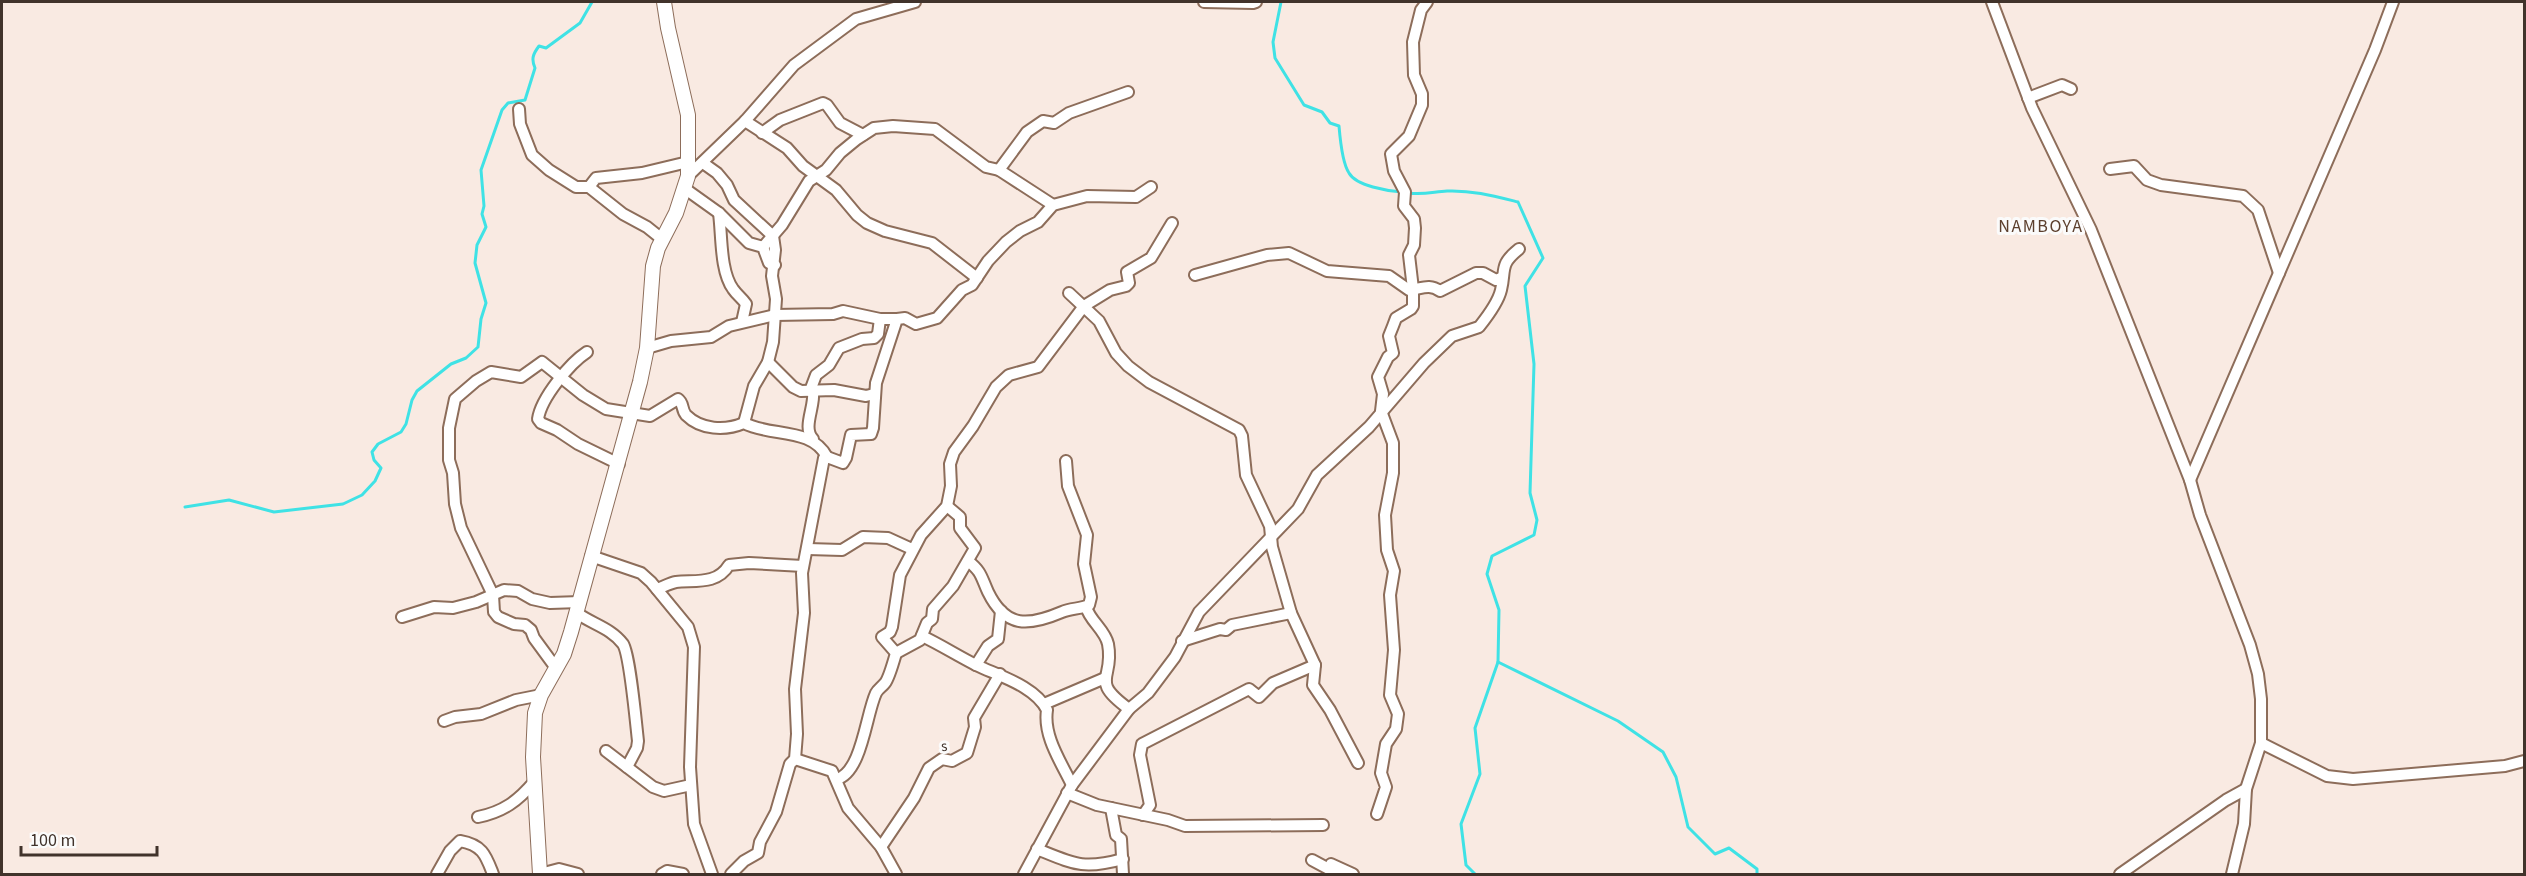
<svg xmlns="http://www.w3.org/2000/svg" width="2526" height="876" font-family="'Source Sans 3',sans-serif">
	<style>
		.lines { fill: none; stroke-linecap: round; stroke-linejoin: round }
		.stream { stroke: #3fe2e5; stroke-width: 3 }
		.street-casing { stroke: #8d6d5a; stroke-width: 14 }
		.secondary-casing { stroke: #8d6d5a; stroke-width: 16 }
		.street { stroke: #fff; stroke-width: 10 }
		.secondary { stroke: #fff; stroke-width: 14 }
		.labels { text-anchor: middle; stroke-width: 6; stroke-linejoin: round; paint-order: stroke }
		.street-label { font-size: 15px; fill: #41332b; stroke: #fbfbfb }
		.quarter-label { font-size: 18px; letter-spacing: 1.5px; fill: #5c3f2d; stroke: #fbfbfb }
	</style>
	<rect width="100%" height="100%" fill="#f9eae2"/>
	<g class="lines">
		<g class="stream">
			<path d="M 1281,2 L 1273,42 L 1275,58 L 1304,105 L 1322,112 L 1330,123 L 1339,126 C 1340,138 1342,163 1349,173 C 1356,186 1388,191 1402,192"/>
			<path d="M 1409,193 C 1422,195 1433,192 1447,191 C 1472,190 1494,196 1518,202 L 1543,258 L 1525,286 L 1534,364 L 1530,493 L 1537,520 L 1534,535 L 1492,556 L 1487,574 L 1499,610 L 1498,662 L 1475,728 L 1480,774 L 1461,824 L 1466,865 L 1475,874"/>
			<path d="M 185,507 L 229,500 L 274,512 L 343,504 L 362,495 L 375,481 L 381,468 L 374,460 L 372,452 L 378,444 L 401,432 L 406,424 L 412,400 L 417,391 L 451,364 L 466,358 L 478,347 L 481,319 L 486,303 L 475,263 L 477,245 L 486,227 L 482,214 L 484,206 L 481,170 L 502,110 L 508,103 L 525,100 L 535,68 C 531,59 533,54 539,46 L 546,48 L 580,23 L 592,2"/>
			<path d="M 1498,662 L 1618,721 L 1663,752 L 1676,777 L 1688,827 L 1715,854 L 1729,848 L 1757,869 L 1757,874"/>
		</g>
		<defs>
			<g id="street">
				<path d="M 1204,2 L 1253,3 L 1256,2"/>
				<path d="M 1992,2 L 2032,108 L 2091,230 L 2190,480 L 2200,515 L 2250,645 L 2258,674 L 2261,699 L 2261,743 L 2246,789 L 2244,824 L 2232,874"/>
				<path d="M 2028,98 L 2062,85 L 2071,89"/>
				<path d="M 519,109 L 520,124 L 532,155 L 549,170 L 576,187 L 589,187 L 623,214 L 647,227 L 662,239"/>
				<path d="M 745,121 L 787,148 L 803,166 L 836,190 L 857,215 L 867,223 L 885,231 L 932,243 L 977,278"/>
				<path d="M 762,133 L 780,120 L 823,103 L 827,105 L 840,123 L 863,135"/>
				<path d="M 703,163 L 717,173 L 727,185 L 734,200 L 773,236 L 775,250 L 772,276 L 776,299 L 773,342 L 768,362 L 754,386 L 744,423"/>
				<path d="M 2110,169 L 2134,166 L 2147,180 L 2161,185 L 2243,196 L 2258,210 L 2279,273"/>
				<path d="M 999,170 L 1027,132 L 1043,121 L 1054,123 L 1069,113 L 1128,92"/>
				<path d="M 688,176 L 745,121 L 794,65 L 856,19 L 915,2"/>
				<path d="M 589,187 L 596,178 L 642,173 L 688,162"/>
				<path d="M 684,188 L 719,213 L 749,243 L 763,247 L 769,263 L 775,265"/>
				<path d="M 719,213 C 722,236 720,271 733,289 C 737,295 742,298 746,304 L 742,322"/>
				<path d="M 763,247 L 782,225 L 809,181 L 826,170 L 840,153 L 857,139 L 874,128 L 893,126 L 935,129 L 986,167 L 999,170 L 1053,205"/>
				<path d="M 1195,275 L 1267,255 L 1289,253 L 1327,271 L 1389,276 L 1409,290 C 1421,289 1429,283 1440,291 L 1476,273 L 1483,273 L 1496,280 L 1501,278"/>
				<path d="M 1069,293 L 1099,321 L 1116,353 L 1128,366 L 1149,382 L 1239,430 L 1242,436 L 1246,475 L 1270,526 L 1272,547 L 1291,613 L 1315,665 L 1313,685 L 1330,710 L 1358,763"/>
				<path d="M 647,348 L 671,341 L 711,337 L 729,326 L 775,315 L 833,314 L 843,311 L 880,319 L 897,319"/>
				<path d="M 587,352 C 570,363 541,398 538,419 L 541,423 L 557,430 L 578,444 L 619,464"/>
				<path d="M 768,362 L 793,387 L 801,391 L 834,390 L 866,396 L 874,394"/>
				<path d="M 810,391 L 816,375 L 829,365 L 839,348 L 862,339 L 874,338 L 878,334 L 880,319"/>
				<path d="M 813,392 C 815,407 802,428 813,439"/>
				<path d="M 2190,480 L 2375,50 L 2393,2"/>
				<path d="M 808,549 L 842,550 L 863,537 L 888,538 L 912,549"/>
				<path d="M 591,556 L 641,573 L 651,582 L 688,627 L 694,647 L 690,767 L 694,824 L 712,874"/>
				<path d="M 968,561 C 982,572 981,577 988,592 C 1006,629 1029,626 1062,612 C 1071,608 1081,609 1089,605 L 1091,597 L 1084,564 L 1087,535 L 1068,486 L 1066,461"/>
				<path d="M 657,589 C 663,587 670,583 676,582 C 695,580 717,585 729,565 L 749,563 L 803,566"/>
				<path d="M 1086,607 C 1090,621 1105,630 1108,644 C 1115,680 1088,679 1129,709"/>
				<path d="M 577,613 C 592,624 611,628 623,644 C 630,655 636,724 638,741 L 637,748 L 627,767"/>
				<path d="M 402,617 L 434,607 L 453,608 L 476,602 L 504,590 L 518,591 L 532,599 L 550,603 L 580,602"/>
				<path d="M 922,636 C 941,645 958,656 976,665 C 999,676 1035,686 1047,710 C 1043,736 1061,762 1072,785"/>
				<path d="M 1182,641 L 1220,629 L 1226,630 L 1232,625 L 1291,613"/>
				<path d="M 896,653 L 920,640 L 927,623 L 932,619 L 933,609 L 953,586 L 975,548 L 960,528 L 960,517 L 947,506"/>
				<path d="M 976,665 L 988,646 L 998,639 L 1001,611"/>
				<path d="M 556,668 L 534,638 L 531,630 L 525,625 L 514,624 L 498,617 L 494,612 L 493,595 L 461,528 L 455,504 L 453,473 L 449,460 L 449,428 L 455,399 L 476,381 L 491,372 L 521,377 L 542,362 L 583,395 L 606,409 L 650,416 L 678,399 C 684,403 681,409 686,415 C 701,430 725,431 744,423 C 770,437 812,427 827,457"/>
				<path d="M 1044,704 L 1105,678"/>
				<path d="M 444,721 L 455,717 L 481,714 L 516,700 L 541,695"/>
				<path d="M 2261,743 L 2327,776 L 2353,779 L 2505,766 L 2524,761"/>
				<path d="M 606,751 L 653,787 L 664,791 L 691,785"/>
				<path d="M 795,759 L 832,771 L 848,808 L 881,847 L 896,874"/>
				<path d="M 837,779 C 862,772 866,714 876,693 C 878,689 882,687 885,683 C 889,678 894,660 896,653 L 882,637 L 890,632 L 892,627 L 900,575 L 921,535 L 947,506 L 951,486 L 950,464 L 954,452 L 973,426 L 996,387 L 1009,375 L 1038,367 L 1084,306 L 1110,290 L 1126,286 L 1129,283 L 1127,272 L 1151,258 L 1172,223"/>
				<path d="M 1067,793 L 1097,805 L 1168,820 L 1185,826 L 1323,825"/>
				<path d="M 1111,808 L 1116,835 L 1121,839 L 1123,874"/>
				<path d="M 1377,814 L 1386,787 L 1381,773 L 1386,744 L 1396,729 L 1398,714 L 1390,695 L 1394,650 L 1390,595 L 1394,571 L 1387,550 L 1385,515 L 1393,473 L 1393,443 L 1381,411 L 1383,394 L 1378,377 L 1388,357 L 1393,353 L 1389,336 L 1393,326 L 1396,318 L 1411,309 L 1413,306 L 1413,289 L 1409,255 L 1414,245 L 1415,228 L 1414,219 L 1404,206 L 1405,192 L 1394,171 L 1391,154 L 1409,136 L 1422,105 L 1422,94 L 1414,75 L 1413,42 L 1421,10 L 1427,2"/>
				<path d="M 1143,815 L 1150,805 L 1140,755 L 1142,744 L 1249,689 L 1259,697 L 1273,683 L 1315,665"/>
				<path d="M 478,817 C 503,812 518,801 534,782"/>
				<path d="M 881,847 L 914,798 L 929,768 L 942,759 L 952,761 L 967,753 L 975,727 L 974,718 L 1000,674"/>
				<path d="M 1037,849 C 1074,864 1083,870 1123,859"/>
				<path d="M 1312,860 L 1338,874"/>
				<path d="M 1331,864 L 1353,874"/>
				<path d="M 437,874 L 450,851 L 460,841 C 483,845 486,856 493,874"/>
				<path d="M 540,874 L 559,869 L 578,874"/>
				<path d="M 662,874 L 667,871 L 683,874"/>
				<path d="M 731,874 L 744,861 L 758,853 L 760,842 L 776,812 L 790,764 L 795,759 L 797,734 L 795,689 L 804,613 L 802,573 L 824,458 L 827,457 L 843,463 L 846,458 L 851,435 L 871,434 L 873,428 L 876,383 L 897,319 L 905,318 L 916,324 L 937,318 L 962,290 L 972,285 L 988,261 L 1006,242 L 1020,231 L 1038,222 L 1053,205 L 1087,196 L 1136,197 L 1151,187"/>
				<path d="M 1024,874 L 1072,785 L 1129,709 L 1148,693 L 1175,657 L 1199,612 L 1298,509 L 1317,475 L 1369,427 L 1424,363 L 1452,336 L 1479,327 C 1487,317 1498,303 1501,290 C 1506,269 1499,265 1519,249"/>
				<path d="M 2120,874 L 2226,800 L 2246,789"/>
			</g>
			<path id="secondary" d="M 540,874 L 533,757 L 535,713 L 541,695 L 564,654 L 571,632 L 640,382 L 647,348 L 653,266 L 658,248 L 676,213 L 688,176 L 688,115 L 668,28 L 664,2"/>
		</defs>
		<use href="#street" class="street-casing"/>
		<use href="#secondary" class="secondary-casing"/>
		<use href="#street" class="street"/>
		<use href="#secondary" class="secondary"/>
	</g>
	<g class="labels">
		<g class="street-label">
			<text transform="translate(944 746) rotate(-6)" y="5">s</text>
		</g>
		<g class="quarter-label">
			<text x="2041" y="232">NAMBOYA</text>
		</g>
	</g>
	<rect width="2526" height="876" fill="none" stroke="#41332b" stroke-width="6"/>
	<path d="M21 846v9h136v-9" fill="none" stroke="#41332b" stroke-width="3"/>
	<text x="30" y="846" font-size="18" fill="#41332b" stroke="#fbfbfb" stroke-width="4.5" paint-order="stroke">100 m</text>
</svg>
